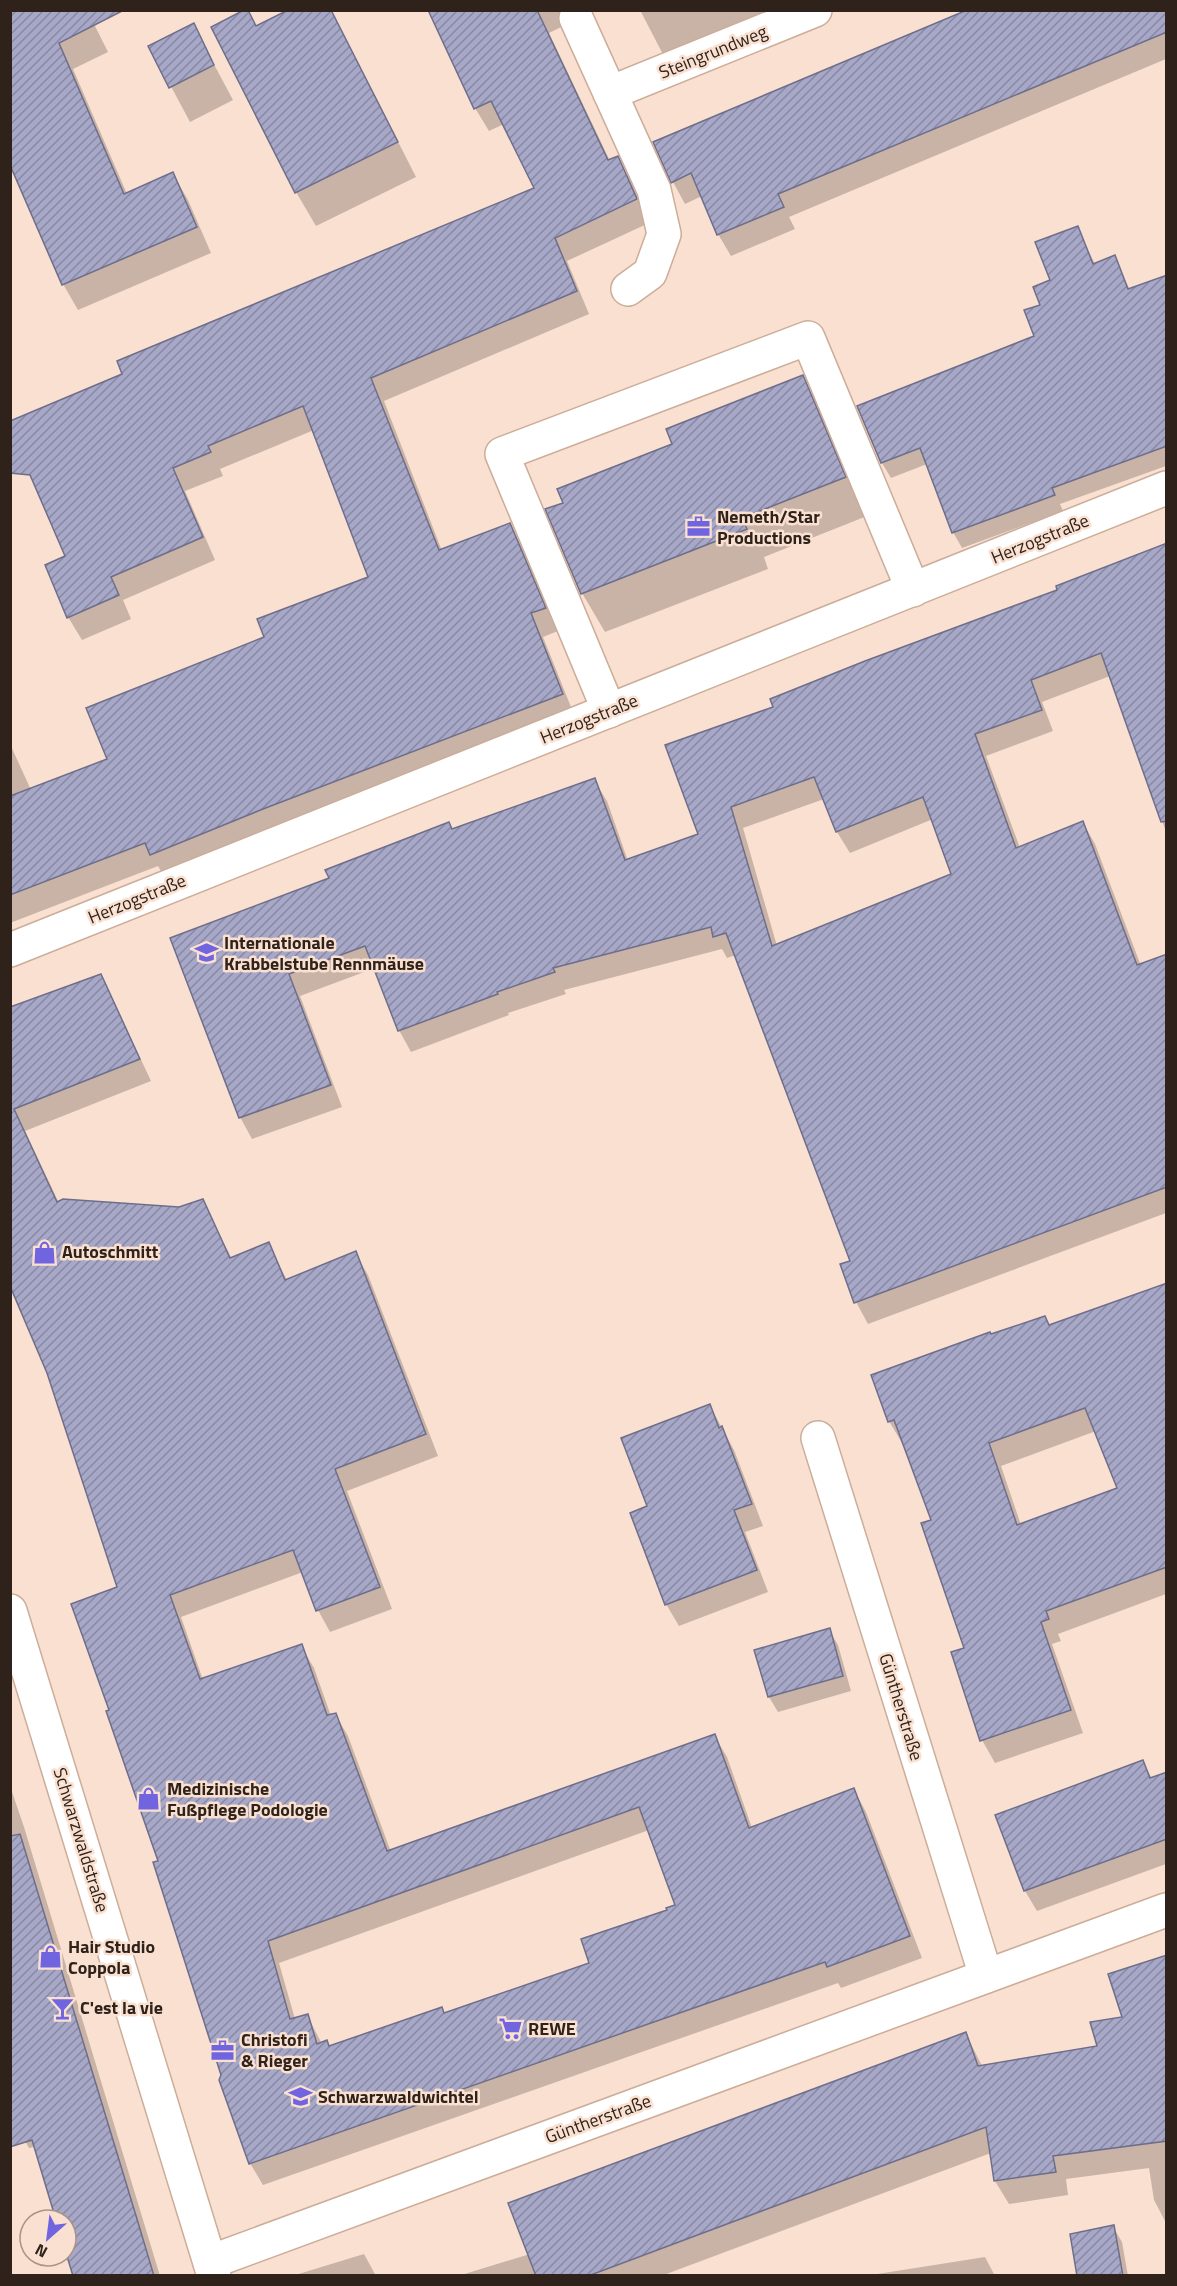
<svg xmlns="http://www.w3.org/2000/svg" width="1177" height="2286" font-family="'Titillium Web',sans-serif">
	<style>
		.shadow { fill: #0003; fill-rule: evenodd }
		.building { fill: url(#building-hatch); stroke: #6e6e8b; stroke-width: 1.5; fill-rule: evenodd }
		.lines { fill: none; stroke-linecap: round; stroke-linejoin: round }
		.minor-casing { stroke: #ccad9a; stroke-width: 36 }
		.minor { stroke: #fff; stroke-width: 33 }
		.labels { text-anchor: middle; stroke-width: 5; stroke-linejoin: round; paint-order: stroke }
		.street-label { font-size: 18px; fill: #2e221b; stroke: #fae0d0 }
		.poi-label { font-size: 18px; font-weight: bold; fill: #2e221b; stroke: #fae0d0; text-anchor: start }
	</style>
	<defs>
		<pattern id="building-hatch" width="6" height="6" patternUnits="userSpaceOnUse" patternTransform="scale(1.5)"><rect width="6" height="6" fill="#a7a8c8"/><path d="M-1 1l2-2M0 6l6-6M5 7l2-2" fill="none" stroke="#8888a2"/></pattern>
	</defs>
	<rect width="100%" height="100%" fill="#fae0d0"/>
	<g class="shadow">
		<path d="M 10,10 L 87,10 L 108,52 L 73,69 L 127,194 L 173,174 L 188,200 L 211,253 L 78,310 L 63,284 Z"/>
		<path d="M 331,10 L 416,177 L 316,226 L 296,192 L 257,28 Z"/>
		<path d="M 429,10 L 596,10 L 549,33 L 610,161 L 617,158 L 631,181 L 649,223 L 567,261 L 589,314 L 384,401 L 442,551 L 510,525 L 523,548 L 558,631 L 543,637 L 575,717 L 165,878 L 158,866 L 10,923 L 10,744 L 31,790 L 109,760 L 266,638 L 370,578 L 314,430 L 220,469 L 223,476 L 185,491 L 215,560 L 123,600 L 131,619 L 82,640 L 68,617 L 73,570 L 124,375 L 536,189 L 504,124 L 489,131 L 475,108 Z"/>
		<path d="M 640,10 L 793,10 L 668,64 Z"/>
		<path d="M 971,10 L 1166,15 L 1166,59 L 789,217 L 795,229 L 731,256 L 718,234 L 702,196 L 685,204 L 673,182 Z"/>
		<path d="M 193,25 L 233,100 L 190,122 L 150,47 Z"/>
		<path d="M 1077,228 L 1095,264 L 1114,257 L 1130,290 L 1166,276 L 1166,466 L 1060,504 L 1063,511 L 962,548 L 953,532 L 927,464 L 891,478 L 882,463 L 1036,337 L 1042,305 Z"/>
		<path d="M 802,377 L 825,416 L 867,516 L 764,557 L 768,569 L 605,632 L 582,593 L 565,504 Z"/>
		<path d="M 1166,545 L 1166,832 L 1110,676 L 1042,702 L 1053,731 L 986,756 L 1020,848 L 1083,823 L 1095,844 L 1141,966 L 1166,956 L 1166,1213 L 868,1324 L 856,1302 L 852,1261 L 736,955 L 727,958 L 722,949 L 564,990 L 566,994 L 508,1013 L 509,1015 L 411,1052 L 399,1030 L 375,968 L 300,996 L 342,1107 L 252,1139 L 240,1117 L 172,939 L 331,879 L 452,830 L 594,780 L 607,801 L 628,861 L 699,835 L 775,708 ZM 824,799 L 837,832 L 850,853 L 933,819 L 953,875 L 777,946 L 743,828 Z"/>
		<path d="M 100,976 L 112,998 L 151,1081 L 25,1131 L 59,1203 L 179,1209 L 202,1201 L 232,1259 L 268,1244 L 287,1280 L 355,1253 L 368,1275 L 438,1456 L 347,1491 L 392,1609 L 330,1632 L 318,1610 L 303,1572 L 181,1617 L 203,1680 L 301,1646 L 314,1668 L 331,1716 L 335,1714 L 348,1736 L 391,1852 L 714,1735 L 727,1757 L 752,1828 L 854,1790 L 866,1812 L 922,1958 L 841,1988 L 838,1983 L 263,2185 L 250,2163 L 160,1862 L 111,1711 L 119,1588 L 49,1373 L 10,1282 L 10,1009 ZM 649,1830 L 677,1906 L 591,1964 L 445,2015 L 330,2048 L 327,2042 L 322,2044 L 307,2015 L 295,2019 L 279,1963 Z"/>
		<path d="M 1166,1285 L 1166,1594 L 1058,1634 L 1061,1641 L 1052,1644 L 1083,1733 L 995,1763 L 982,1740 L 952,1653 L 966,1649 L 933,1521 L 904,1443 L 902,1443 L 889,1421 L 991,1336 L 1045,1317 L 1050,1326 ZM 1096,1431 L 1119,1489 L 1021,1525 L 1001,1466 Z"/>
		<path d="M 710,1406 L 734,1450 L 763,1526 L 745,1532 L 768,1592 L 679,1626 L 666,1604 L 649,1507 Z"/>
		<path d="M 829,1630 L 838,1645 L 851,1691 L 778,1712 L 769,1697 Z"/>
		<path d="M 1143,1762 L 1152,1779 L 1166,1773 L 1166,1864 L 1037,1911 L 1025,1891 L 997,1816 Z"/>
		<path d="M 10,1786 L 24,1827 L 160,2276 L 81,2276 L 66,2220 L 42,2145 L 29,2148 L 14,2121 L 10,2109 Z"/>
		<path d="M 1166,1957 L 1166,2223 L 1154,2200 L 1149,2168 L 1066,2179 L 1068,2195 L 1009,2204 L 995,2181 L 991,2153 L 661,2276 L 458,2276 L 530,2254 L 966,2034 L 982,2066 L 1099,2047 L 1124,2018 Z"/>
		<path d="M 1113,2227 L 1122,2242 L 1128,2276 L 1079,2276 Z"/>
		<path d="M 364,2254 L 376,2276 L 292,2276 Z"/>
		<path d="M 985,2257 L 995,2276 L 871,2275 Z"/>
	</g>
	<g class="building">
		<path d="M 10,10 L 124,10 L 59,43 L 124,194 L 173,172 L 197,227 L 62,285 L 10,165 Z"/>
		<path d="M 244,10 L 248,10 L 256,26 L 288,10 L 331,10 L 398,142 L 295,193 L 211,27 Z"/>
		<path d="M 428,10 L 537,10 L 608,160 L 618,156 L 637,199 L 555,238 L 577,291 L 371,378 L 439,550 L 510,523 L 546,608 L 531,613 L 563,694 L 263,809 L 150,855 L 145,843 L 10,895 L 10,796 L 107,759 L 86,708 L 264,637 L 257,619 L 368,577 L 303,406 L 208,446 L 211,452 L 173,468 L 203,537 L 111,577 L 119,595 L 67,618 L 45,565 L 65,556 L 30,475 L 10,473 L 10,421 L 122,374 L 117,361 L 534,188 L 491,101 L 474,109 Z"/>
		<path d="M 967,10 L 1167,10 L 1167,32 L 778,194 L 784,207 L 717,235 L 691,173 L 671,183 L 653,142 Z"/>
		<path d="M 194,23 L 214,65 L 169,88 L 148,46 Z"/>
		<path d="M 1078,226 L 1093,264 L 1115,255 L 1128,289 L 1167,275 L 1167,446 L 1052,488 L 1055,495 L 952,533 L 920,448 L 881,463 L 857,406 L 1034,336 L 1024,310 L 1040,305 L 1033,287 L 1050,280 L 1035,242 Z"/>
		<path d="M 803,375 L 846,477 L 742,518 L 747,529 L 581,594 L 545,509 L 563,503 L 557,489 L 672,444 L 666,429 Z"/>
		<path d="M 1167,543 L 1167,821 L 1161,822 L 1101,653 L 1031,680 L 1042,710 L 975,734 L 1016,848 L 1083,821 L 1137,965 L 1167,954 L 1167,1187 L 854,1303 L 840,1264 L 850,1261 L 726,933 L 713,937 L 711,927 L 553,968 L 555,972 L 497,992 L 498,994 L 398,1031 L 365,946 L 289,974 L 331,1085 L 239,1118 L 170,938 L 329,878 L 325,870 L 449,822 L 452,829 L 595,778 L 625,860 L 698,834 L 665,745 L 773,707 L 770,699 L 865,661 L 1057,590 L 1056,586 ZM 814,777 L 836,832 L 923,797 L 951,874 L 772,946 L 731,807 Z"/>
		<path d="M 101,974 L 140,1059 L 14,1109 L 57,1202 L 63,1199 L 179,1207 L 203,1199 L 230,1258 L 269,1242 L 285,1280 L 356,1251 L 426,1434 L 335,1469 L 380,1587 L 316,1611 L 293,1550 L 170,1595 L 200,1679 L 302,1644 L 327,1715 L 336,1713 L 387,1851 L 715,1734 L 749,1828 L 854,1788 L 910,1936 L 827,1967 L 825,1962 L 249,2164 L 219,2080 L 221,2075 L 153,1862 L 158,1861 L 106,1711 L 109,1710 L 71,1604 L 117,1587 L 47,1373 L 10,1286 L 10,1007 ZM 639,1807 L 675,1905 L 666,1908 L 667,1910 L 581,1939 L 589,1963 L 444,2013 L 442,2007 L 329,2046 L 327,2040 L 317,2044 L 308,2014 L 290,2019 L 268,1941 Z"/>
		<path d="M 1167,1283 L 1167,1567 L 1046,1611 L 1049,1619 L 1041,1622 L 1071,1710 L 980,1741 L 951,1652 L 964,1648 L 921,1523 L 931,1520 L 894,1420 L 888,1422 L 871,1375 L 990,1332 L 991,1334 L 1045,1316 L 1049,1325 ZM 1085,1408 L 1117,1488 L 1017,1525 L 989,1443 Z"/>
		<path d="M 710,1404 L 719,1428 L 722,1426 L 752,1504 L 734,1510 L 757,1570 L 665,1605 L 630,1513 L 647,1506 L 621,1438 Z"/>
		<path d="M 830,1628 L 843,1676 L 768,1697 L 754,1650 Z"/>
		<path d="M 1143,1760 L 1150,1778 L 1167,1772 L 1167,1839 L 1024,1891 L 995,1815 Z"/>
		<path d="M 20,1834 L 137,2219 L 154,2276 L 73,2276 L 66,2253 L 66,2220 L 56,2220 L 32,2140 L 10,2147 L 10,1836 Z"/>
		<path d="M 1167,1955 L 1167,2141 L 1053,2156 L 1056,2172 L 994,2181 L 986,2127 L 588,2276 L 536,2276 L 508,2203 L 966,2032 L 978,2066 L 1097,2046 L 1090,2022 L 1122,2017 L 1108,1974 Z"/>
		<path d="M 1114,2225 L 1123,2276 L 1077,2276 L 1070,2234 Z"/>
	</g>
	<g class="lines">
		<defs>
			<g id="minor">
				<path d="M 576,18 L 654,190 L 664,234 L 650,273 L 628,289"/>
				<path d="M 610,93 L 815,10"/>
				<path d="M 609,711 L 502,454 L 808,338 L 913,590"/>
				<path d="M 10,950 L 1166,488"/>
				<path d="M 818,1438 L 986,1976"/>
				<path d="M 10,1611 L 214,2276"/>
				<path d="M 210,2262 L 1166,1910"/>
			</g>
		</defs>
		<use href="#minor" class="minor-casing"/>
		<use href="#minor" class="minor"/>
	</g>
	<defs>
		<symbol id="office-bare" viewBox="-9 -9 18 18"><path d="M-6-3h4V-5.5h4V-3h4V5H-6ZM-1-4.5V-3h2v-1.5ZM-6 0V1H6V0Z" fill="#7164df" stroke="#fae0d0" stroke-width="2.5" paint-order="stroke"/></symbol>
		<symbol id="school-bare" viewBox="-9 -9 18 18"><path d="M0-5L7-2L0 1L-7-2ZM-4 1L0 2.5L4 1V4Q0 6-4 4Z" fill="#7164df" stroke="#fae0d0" stroke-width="2.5" paint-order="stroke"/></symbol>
		<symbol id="shop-bare" viewBox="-9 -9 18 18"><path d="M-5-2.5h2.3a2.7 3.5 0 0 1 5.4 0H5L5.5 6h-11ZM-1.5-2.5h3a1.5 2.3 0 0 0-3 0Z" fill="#7164df" stroke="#fae0d0" stroke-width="2.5" paint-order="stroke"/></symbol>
		<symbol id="bar-bare" viewBox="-9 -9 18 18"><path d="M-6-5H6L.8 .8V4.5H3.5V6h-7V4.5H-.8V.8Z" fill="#7164df" stroke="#fae0d0" stroke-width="2.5" paint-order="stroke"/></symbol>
		<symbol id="supermarket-bare" viewBox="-9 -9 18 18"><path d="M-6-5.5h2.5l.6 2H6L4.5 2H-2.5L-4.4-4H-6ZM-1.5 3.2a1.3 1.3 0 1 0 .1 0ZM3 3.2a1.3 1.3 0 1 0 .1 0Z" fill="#7164df" stroke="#fae0d0" stroke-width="2.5" paint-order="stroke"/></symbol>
	</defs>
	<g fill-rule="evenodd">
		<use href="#office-bare" x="682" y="510" width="33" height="33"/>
		<use href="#school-bare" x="190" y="936" width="33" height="33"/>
		<use href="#shop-bare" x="28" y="1236" width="33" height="33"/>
		<use href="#shop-bare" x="132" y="1782" width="33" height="33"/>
		<use href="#shop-bare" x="34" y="1940" width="33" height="33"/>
		<use href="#bar-bare" x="46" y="1992" width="33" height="33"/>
		<use href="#supermarket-bare" x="494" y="2012" width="33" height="33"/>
		<use href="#office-bare" x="206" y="2034" width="33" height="33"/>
		<use href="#school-bare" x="284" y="2080" width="33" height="33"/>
	</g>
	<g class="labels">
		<g class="street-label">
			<text transform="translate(713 52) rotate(-22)" y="6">Steingrundweg</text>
			<text transform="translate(1040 539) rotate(-22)" y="6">Herzogstraße</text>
			<text transform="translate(589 719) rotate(-22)" y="6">Herzogstraße</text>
			<text transform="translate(137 899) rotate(-22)" y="6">Herzogstraße</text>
			<text transform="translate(901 1707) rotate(73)" y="6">Güntherstraße</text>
			<text transform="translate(81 1840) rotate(73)" y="6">Schwarzwaldstraße</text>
			<text transform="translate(598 2119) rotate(-20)" y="6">Güntherstraße</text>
		</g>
		<g class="poi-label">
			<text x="717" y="523">Nemeth/Star<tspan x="717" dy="21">Productions</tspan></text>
			<text x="224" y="949">Internationale<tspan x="224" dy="21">Krabbelstube Rennmäuse</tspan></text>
			<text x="62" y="1258">Autoschmitt</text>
			<text x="167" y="1795">Medizinische<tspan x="167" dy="21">Fußpflege Podologie</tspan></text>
			<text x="68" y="1953">Hair Studio<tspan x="68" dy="21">Coppola</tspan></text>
			<text x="80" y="2014">C'est la vie</text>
			<text x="528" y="2035">REWE</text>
			<text x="241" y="2046">Christofi<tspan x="241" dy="21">&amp; Rieger</tspan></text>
			<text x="318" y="2103">Schwarzwaldwichtel</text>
		</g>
	</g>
	<rect width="1177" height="2286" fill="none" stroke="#2e221b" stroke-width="24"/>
	<g transform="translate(48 2238) rotate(208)"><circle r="28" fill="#fae0d0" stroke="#a89488" stroke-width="1.5"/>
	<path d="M0-4.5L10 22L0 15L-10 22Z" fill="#7164df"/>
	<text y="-9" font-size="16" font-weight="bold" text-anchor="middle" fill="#2e221b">N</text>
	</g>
</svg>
